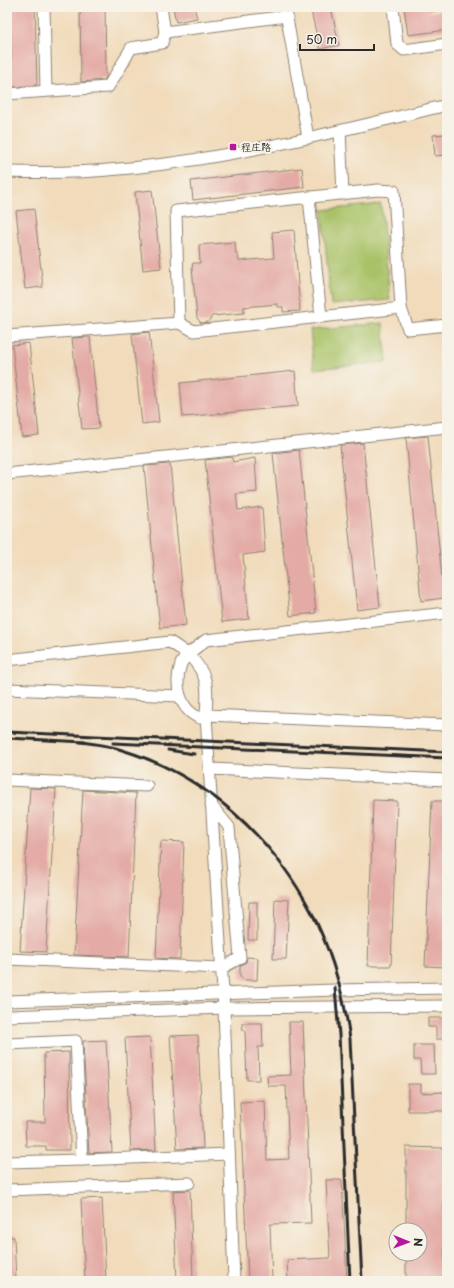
<svg xmlns="http://www.w3.org/2000/svg" width="454" height="1288" font-family="'Playpen Sans','LXGW WenKai TC',sans-serif">
	<style>
		.green { fill: #a9c268; stroke: #6a764a }
		.building { fill: #e4aba6 }
		.lines { fill: none; stroke-linecap: round; stroke-linejoin: round }
		.minor-casing { stroke: #8e8373; stroke-width: 13 }
		.minor { stroke: #fff; stroke-width: 11 }
		.rail { stroke: #2b2b2b; stroke-width: 3 }
		.poi-dot { fill: #b5179e; stroke: #f7f3e8; stroke-width: 1.5 }
		.labels { text-anchor: middle; stroke-width: 4; stroke-linejoin: round; paint-order: stroke }
		.poi-label { font-size: 10px; fill: #2b2b2b; stroke: #f7f3e8; text-anchor: start }
	</style>
	<rect width="100%" height="100%" fill="#f7f3e8"/>
	<filter id="ink" filterUnits="userSpaceOnUse"><feTurbulence type="fractalNoise" baseFrequency=".025" numOctaves="2"/><feDisplacementMap in="SourceGraphic" scale="8" xChannelSelector="R" yChannelSelector="G"/><feConvolveMatrix kernelMatrix="1 2 1 2 8 2 1 2 1" color-interpolation-filters="sRGB"/></filter>
	<filter id="wash" filterUnits="userSpaceOnUse"><feTurbulence type="fractalNoise" baseFrequency=".012" numOctaves="4" result="noise"/><feDisplacementMap in="SourceGraphic" scale="16" xChannelSelector="R" yChannelSelector="G"/><feGaussianBlur stdDeviation="0.9" result="paint"/><feColorMatrix in="noise" values="0 0 0 0 0 0 0 0 0 0 0 0 0 0 0 0 0 1.4 0 .05"/><feComposite in="paint" operator="in"/></filter>
	<g filter="url(#wash)">
		<rect width="100%" height="100%" fill="#f1dbbb"/>
		<g class="green">
			<path d="M 381,204 L 390,300 L 331,305 L 322,210 Z"/>
			<path d="M 383,323 L 387,362 L 314,369 L 310,330 Z"/>
		</g>
		<g id="blocks">
			<g class="building">
				<path d="M 10,7 L 35,7 L 37,85 L 12,87 Z"/>
				<path d="M 80,7 L 105,7 L 106,77 L 104,80 L 81,82 Z"/>
				<path d="M 173,7 L 194,7 L 197,18 L 176,22 Z"/>
				<path d="M 310,7 L 331,7 L 339,45 L 320,49 Z"/>
				<path d="M 404,7 L 429,7 L 430,12 L 447,9 L 447,30 L 408,35 Z"/>
				<path d="M 447,134 L 447,155 L 435,156 L 433,135 Z"/>
				<path d="M 302,168 L 304,187 L 193,200 L 191,181 Z"/>
				<path d="M 152,190 L 161,268 L 143,270 L 135,192 Z"/>
				<path d="M 34,209 L 43,287 L 25,289 L 16,211 Z"/>
				<path d="M 294,230 L 300,311 L 283,312 L 283,307 L 278,307 L 278,304 L 244,307 L 244,313 L 212,316 L 208,322 L 201,323 L 197,318 L 192,268 L 193,263 L 200,263 L 199,245 L 235,242 L 236,254 L 238,254 L 239,261 L 274,258 L 272,232 Z"/>
				<path d="M 149,332 L 159,422 L 142,424 L 132,334 Z"/>
				<path d="M 90,337 L 99,428 L 82,429 L 72,338 Z"/>
				<path d="M 29,343 L 39,435 L 22,437 L 12,345 Z"/>
				<path d="M 295,371 L 298,406 L 183,417 L 180,383 Z"/>
				<path d="M 428,436 L 444,598 L 421,601 L 406,438 Z"/>
				<path d="M 363,443 L 380,607 L 357,610 L 340,445 Z"/>
				<path d="M 299,450 L 316,613 L 290,616 L 273,453 Z"/>
				<path d="M 232,457 L 233,462 L 255,458 L 257,492 L 236,494 L 238,510 L 262,507 L 265,552 L 243,555 L 249,619 L 222,622 L 205,460 Z"/>
				<path d="M 170,464 L 186,625 L 160,628 L 144,466 Z"/>
				<path d="M 30,788 L 56,789 L 46,952 L 20,951 Z"/>
				<path d="M 83,790 L 136,793 L 129,957 L 74,955 Z"/>
				<path d="M 373,800 L 397,801 L 391,966 L 368,966 Z"/>
				<path d="M 432,801 L 447,801 L 447,967 L 425,966 Z"/>
				<path d="M 161,841 L 184,842 L 180,959 L 156,958 Z"/>
				<path d="M 275,899 L 289,900 L 286,959 L 273,959 Z"/>
				<path d="M 249,902 L 257,902 L 257,940 L 248,940 Z"/>
				<path d="M 247,957 L 258,958 L 257,980 L 244,980 L 240,977 L 240,966 L 246,962 Z"/>
				<path d="M 428,1018 L 447,1018 L 447,1039 L 436,1039 L 436,1027 L 428,1027 Z"/>
				<path d="M 289,1022 L 303,1022 L 311,1223 L 270,1224 L 272,1281 L 248,1281 L 240,1102 L 265,1101 L 267,1160 L 289,1159 L 286,1086 L 268,1086 L 267,1076 L 291,1075 Z"/>
				<path d="M 242,1023 L 262,1023 L 263,1047 L 258,1047 L 259,1080 L 247,1080 L 245,1031 L 243,1030 Z"/>
				<path d="M 198,1035 L 203,1148 L 177,1149 L 170,1036 Z"/>
				<path d="M 150,1037 L 156,1150 L 131,1151 L 125,1038 Z"/>
				<path d="M 106,1040 L 112,1152 L 89,1153 L 83,1041 Z"/>
				<path d="M 414,1045 L 434,1045 L 435,1074 L 421,1074 L 420,1060 L 414,1060 Z"/>
				<path d="M 69,1052 L 70,1150 L 46,1150 L 46,1146 L 26,1146 L 25,1122 L 45,1122 L 44,1053 Z"/>
				<path d="M 408,1084 L 421,1084 L 421,1093 L 447,1092 L 447,1111 L 408,1111 Z"/>
				<path d="M 406,1147 L 443,1148 L 445,1281 L 406,1281 L 406,1254 L 420,1254 L 420,1230 L 406,1230 Z"/>
				<path d="M 326,1180 L 342,1180 L 347,1281 L 288,1281 L 287,1260 L 330,1258 Z"/>
				<path d="M 190,1190 L 193,1281 L 177,1281 L 173,1191 Z"/>
				<path d="M 102,1198 L 106,1281 L 85,1281 L 81,1199 Z"/>
				<path d="M 7,1237 L 14,1237 L 16,1281 L 7,1281 Z"/>
			</g>
		</g>
	</g>
	<g filter="url(#ink)">
		<use href="#blocks" fill-opacity="0" stroke="#8e8373" stroke-width="1"/>
		<g class="lines">
			<defs>
				<g id="minor">
					<path d="M 44,7 L 46,91"/>
					<path d="M 161,7 L 165,32 L 287,16"/>
					<path d="M 285,7 L 308,138"/>
					<path d="M 393,7 L 397,44 L 404,50 L 447,44"/>
					<path d="M 7,94 L 108,87 L 124,61 L 131,48 L 162,43 L 165,32"/>
					<path d="M 340,131 L 343,194"/>
					<path d="M 7,172 C 44,173 82,173 119,169 C 231,159 339,131 447,105"/>
					<path d="M 309,197 L 321,317"/>
					<path d="M 179,323 L 194,331 L 401,308"/>
					<path d="M 7,336 L 179,323 L 176,211 L 378,190 L 394,191 L 401,308 L 408,329 L 447,325"/>
					<path d="M 7,474 L 447,427"/>
					<path d="M 7,660 L 170,642 L 188,654 L 206,640 L 447,613"/>
					<path d="M 7,689 L 180,696"/>
					<path d="M 210,769 L 447,780"/>
					<path d="M 7,780 L 147,786"/>
					<path d="M 7,959 L 222,968 L 240,958 L 229,827 L 211,805"/>
					<path d="M 7,1001 L 335,990 L 447,988"/>
					<path d="M 7,1016 L 224,1008 L 447,1006"/>
					<path d="M 7,1044 L 76,1041 L 82,1160 L 229,1154"/>
					<path d="M 7,1162 L 82,1160"/>
					<path d="M 7,1190 L 189,1183"/>
					<path d="M 234,1281 L 224,1008 L 206,715 C 208,687 209,675 188,654 C 186,657 182,661 181,664 C 174,684 179,710 200,718 L 206,715 L 447,725"/>
				</g>
			</defs>
			<use href="#minor" class="minor-casing"/>
			<use href="#minor" class="minor"/>
			<g class="rail">
				<path d="M 7,732 L 447,752"/>
				<path d="M 7,738 L 85,742"/>
				<path d="M 81,742 C 94,744 109,745 122,750 C 205,775 271,836 311,911 C 331,950 344,996 350,1039 L 362,1281"/>
				<path d="M 113,743 L 447,758"/>
				<path d="M 168,750 L 194,754"/>
				<path d="M 335,988 L 339,1035 L 350,1281"/>
			</g>
		</g>
	</g>
	<rect class="poi-dot" x="229" y="143" width="8" height="8" rx="2"/>
	<g class="labels">
		<g class="poi-label">
			<text x="241" y="151">程庄路</text>
		</g>
	</g>
	<rect width="454" height="1288" fill="none" stroke="#f7f3e8" stroke-width="24"/>
	<g transform="translate(408 1242) rotate(91)"><circle r="19" fill="#f7f3e8" stroke="#a5a39c"/>
	<path d="M0-3L7 15L0 10L-7 15Z" fill="#b5179e"/>
	<text y="-6" font-size="11" font-weight="bold" text-anchor="middle" fill="#2b2b2b">N</text>
	</g>
	<path d="M300 44v6h74v-6" fill="none" stroke="#2b2b2b" stroke-width="2"/>
	<text x="306" y="44" font-size="12" fill="#2b2b2b" stroke="#f7f3e8" stroke-width="3" paint-order="stroke">50 m</text>
</svg>
